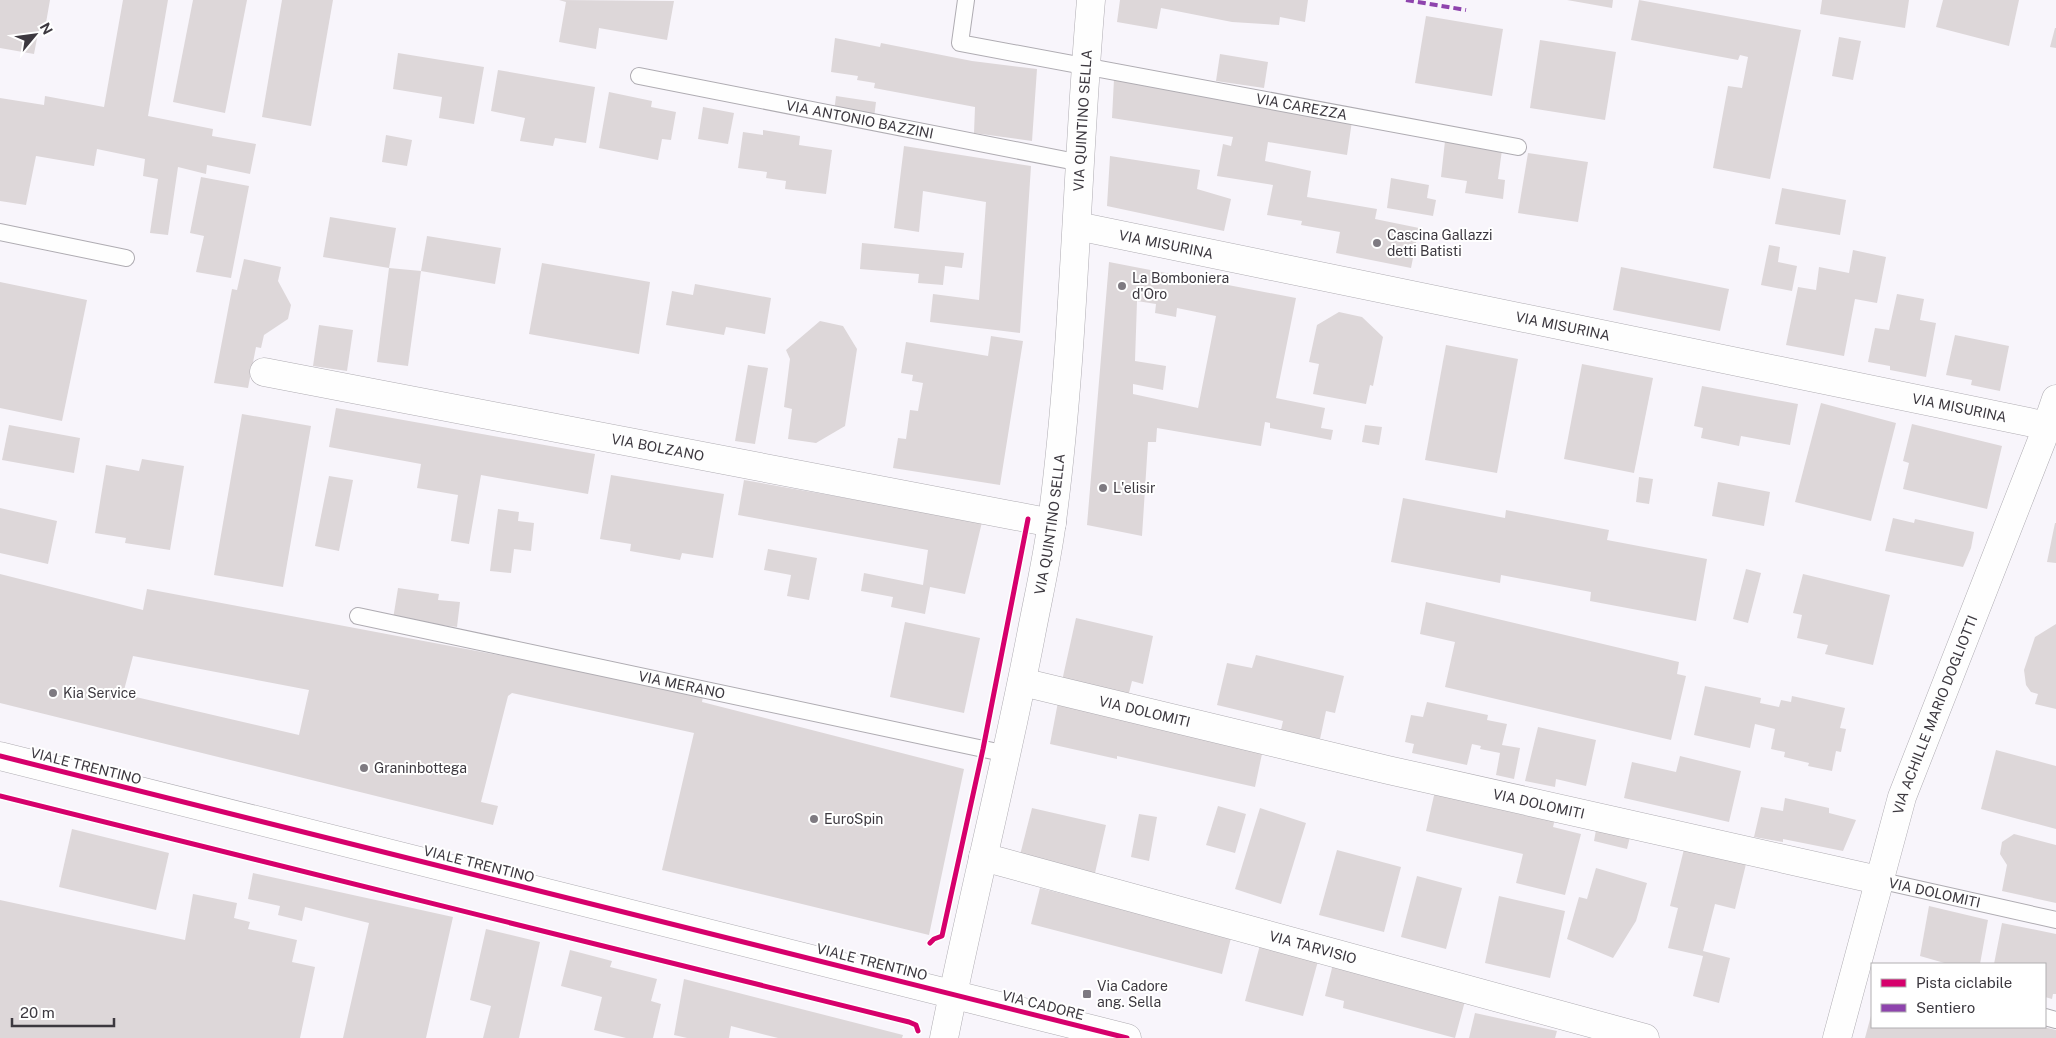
<svg xmlns="http://www.w3.org/2000/svg" width="2056" height="1038" font-family="'Public Sans',sans-serif">
	<style>
		.building { fill: #ddd7d9; fill-rule: evenodd }
		.lines { fill: none; stroke-linecap: round; stroke-linejoin: round }
		.service-casing { stroke: #afacb2; stroke-width: 18 }
		.minor-casing { stroke: #afacb2; stroke-width: 29 }
		.tertiary-casing { stroke: #afacb2; stroke-width: 29 }
		.service { stroke: #fefefe; stroke-width: 16 }
		.minor { stroke: #fefefe; stroke-width: 28 }
		.tertiary { stroke: #fefefe; stroke-width: 28 }
		.quiet { stroke: #8e44ad; stroke-width: 4; stroke-dasharray: 8 4; stroke-linecap: butt }
		.cycleway-casing { stroke: #fff; stroke-width: 8 }
		.cycleway { stroke: #d6006c; stroke-width: 5 }
		.poi-dot { fill: #7e7a81; stroke: #fff; stroke-width: 2 }
		.labels { text-anchor: middle; stroke-width: 4; stroke-linejoin: round; paint-order: stroke }
		.street-label { font-size: 14px; fill: #3c383f; stroke: #fff }
		.poi-label { font-size: 14px; fill: #3c383f; stroke: #fff; text-anchor: start }
	</style>
	<rect width="100%" height="100%" fill="#f8f5fb"/>
	<g class="building">
		<path d="M 0,0 L 50,0 L 44,34 L 38,33 L 34,54 L 0,48 Z"/>
		<path d="M 123,0 L 168,0 L 148,116 L 213,129 L 212,136 L 256,144 L 250,174 L 207,165 L 206,174 L 178,167 L 168,235 L 150,233 L 158,179 L 143,176 L 145,159 L 97,149 L 94,166 L 36,156 L 26,205 L 0,201 L 0,98 L 44,105 L 45,96 L 104,107 Z"/>
		<path d="M 193,0 L 247,0 L 225,113 L 173,102 Z"/>
		<path d="M 282,0 L 333,0 L 311,126 L 262,117 Z"/>
		<path d="M 559,0 L 674,1 L 667,40 L 599,28 L 596,49 L 559,42 L 566,2 Z"/>
		<path d="M 1120,0 L 1308,0 L 1305,22 L 1280,17 L 1279,25 L 1232,22 L 1161,8 L 1157,29 L 1117,22 Z"/>
		<path d="M 1567,0 L 1613,0 L 1612,8 Z"/>
		<path d="M 1639,0 L 1801,30 L 1770,179 L 1713,168 L 1728,86 L 1742,88 L 1748,57 L 1740,55 L 1738,60 L 1631,40 Z"/>
		<path d="M 1822,0 L 1909,0 L 1905,28 L 1820,14 Z"/>
		<path d="M 1943,0 L 2019,0 L 2009,46 L 1936,27 Z"/>
		<path d="M 1426,16 L 1503,29 L 1492,96 L 1415,83 Z"/>
		<path d="M 2055,28 L 2056,28 L 2056,48 L 2050,47 Z"/>
		<path d="M 1839,37 L 1861,41 L 1853,80 L 1832,76 Z"/>
		<path d="M 835,38 L 880,47 L 881,43 L 972,61 L 1037,69 L 1032,141 L 974,133 L 975,107 L 874,88 L 875,83 L 857,80 L 858,76 L 831,72 Z"/>
		<path d="M 1540,40 L 1616,52 L 1605,120 L 1530,108 Z"/>
		<path d="M 398,53 L 484,67 L 474,124 L 439,118 L 442,97 L 393,89 Z"/>
		<path d="M 1220,54 L 1268,62 L 1264,88 L 1216,81 Z"/>
		<path d="M 498,70 L 595,87 L 586,143 L 555,138 L 553,146 L 520,141 L 525,118 L 491,111 Z"/>
		<path d="M 1114,79 L 1352,121 L 1347,155 L 1268,142 L 1265,161 L 1311,171 L 1307,197 L 1377,209 L 1375,219 L 1419,228 L 1411,268 L 1336,253 L 1340,232 L 1301,225 L 1302,221 L 1267,215 L 1273,185 L 1217,176 L 1223,144 L 1231,146 L 1233,137 L 1112,118 Z"/>
		<path d="M 609,92 L 652,101 L 651,107 L 676,112 L 671,140 L 662,139 L 658,160 L 599,148 Z"/>
		<path d="M 836,96 L 876,102 L 874,118 L 834,112 Z"/>
		<path d="M 703,107 L 734,113 L 728,144 L 698,139 Z"/>
		<path d="M 763,130 L 800,136 L 799,145 L 832,150 L 826,194 L 785,189 L 786,181 L 766,178 L 767,172 L 738,168 L 743,132 L 763,135 Z"/>
		<path d="M 386,135 L 412,140 L 407,166 L 382,162 Z"/>
		<path d="M 1445,141 L 1502,150 L 1498,179 L 1505,180 L 1503,199 L 1465,193 L 1467,181 L 1441,177 Z"/>
		<path d="M 904,146 L 1031,166 L 1020,333 L 930,322 L 933,294 L 979,300 L 986,202 L 923,191 L 919,232 L 894,228 Z"/>
		<path d="M 1528,153 L 1588,162 L 1578,222 L 1518,213 Z"/>
		<path d="M 1110,156 L 1200,170 L 1197,189 L 1231,199 L 1224,231 L 1107,206 Z"/>
		<path d="M 201,177 L 249,186 L 231,278 L 196,272 L 204,236 L 190,233 Z"/>
		<path d="M 1391,178 L 1429,185 L 1427,198 L 1436,200 L 1433,216 L 1387,208 Z"/>
		<path d="M 1782,188 L 1846,200 L 1840,235 L 1775,224 Z"/>
		<path d="M 330,217 L 396,228 L 389,268 L 323,257 Z"/>
		<path d="M 427,236 L 501,248 L 495,284 L 421,271 Z"/>
		<path d="M 862,243 L 964,253 L 962,268 L 945,266 L 943,285 L 918,283 L 919,274 L 860,269 Z"/>
		<path d="M 1769,245 L 1780,247 L 1778,262 L 1797,266 L 1792,291 L 1761,285 Z"/>
		<path d="M 1853,250 L 1886,257 L 1877,303 L 1855,299 L 1844,356 L 1786,345 L 1798,287 L 1816,290 L 1819,267 L 1849,273 Z"/>
		<path d="M 244,259 L 281,267 L 278,281 L 291,305 L 288,319 L 264,335 L 261,348 L 256,347 L 248,388 L 214,383 L 232,289 L 237,290 Z"/>
		<path d="M 1109,262 L 1296,298 L 1276,398 L 1325,408 L 1321,428 L 1333,430 L 1331,440 L 1270,428 L 1270,423 L 1265,422 L 1261,446 L 1157,428 L 1156,442 L 1148,442 L 1142,536 L 1087,525 ZM 1137,301 L 1156,304 L 1155,313 L 1176,317 L 1177,308 L 1216,316 L 1198,408 L 1133,394 L 1133,384 L 1163,390 L 1166,366 L 1135,361 Z"/>
		<path d="M 542,263 L 650,282 L 639,354 L 529,334 Z"/>
		<path d="M 1621,267 L 1729,289 L 1720,331 L 1613,310 Z"/>
		<path d="M 389,268 L 421,271 L 408,366 L 377,362 Z"/>
		<path d="M 0,282 L 87,300 L 62,421 L 0,408 Z"/>
		<path d="M 695,284 L 771,298 L 765,334 L 726,327 L 724,335 L 666,325 L 672,291 L 693,295 Z"/>
		<path d="M 1897,294 L 1924,299 L 1920,320 L 1936,323 L 1926,377 L 1890,370 L 1890,366 L 1868,362 L 1875,328 L 1889,330 Z"/>
		<path d="M 1339,312 L 1362,317 L 1383,337 L 1373,386 L 1370,385 L 1366,404 L 1313,394 L 1319,364 L 1309,362 L 1317,325 Z"/>
		<path d="M 820,321 L 843,326 L 857,349 L 845,426 L 816,443 L 788,439 L 792,409 L 784,407 L 790,359 L 786,350 Z"/>
		<path d="M 319,325 L 353,330 L 347,371 L 313,366 Z"/>
		<path d="M 1955,335 L 2009,346 L 2000,391 L 1971,385 L 1972,380 L 1946,375 Z"/>
		<path d="M 991,336 L 1023,341 L 1000,485 L 893,468 L 898,438 L 906,439 L 910,410 L 918,411 L 923,383 L 912,381 L 913,375 L 901,373 L 906,342 L 988,356 Z"/>
		<path d="M 1446,345 L 1518,359 L 1497,473 L 1425,460 Z"/>
		<path d="M 1582,364 L 1653,378 L 1634,473 L 1564,459 Z"/>
		<path d="M 748,365 L 768,368 L 755,444 L 735,441 Z"/>
		<path d="M 1702,386 L 1798,404 L 1790,445 L 1741,436 L 1739,446 L 1701,438 L 1703,428 L 1694,426 Z"/>
		<path d="M 1821,403 L 1896,423 L 1871,521 L 1795,502 Z"/>
		<path d="M 336,408 L 595,454 L 588,494 L 481,475 L 469,544 L 451,541 L 458,495 L 417,488 L 421,464 L 329,447 Z"/>
		<path d="M 242,414 L 311,426 L 283,587 L 214,575 Z"/>
		<path d="M 1912,424 L 2002,446 L 1987,509 L 1903,489 L 1909,463 L 1903,461 Z"/>
		<path d="M 9,425 L 80,438 L 74,473 L 2,460 Z"/>
		<path d="M 1365,425 L 1382,427 L 1379,445 L 1362,442 Z"/>
		<path d="M 142,459 L 184,466 L 170,550 L 125,543 L 126,538 L 95,533 L 106,465 L 139,471 Z"/>
		<path d="M 611,475 L 724,494 L 713,558 L 682,553 L 680,560 L 630,551 L 631,544 L 600,539 Z"/>
		<path d="M 329,476 L 353,480 L 339,551 L 315,546 Z"/>
		<path d="M 1639,477 L 1653,479 L 1649,504 L 1636,502 Z"/>
		<path d="M 744,480 L 982,522 L 965,594 L 930,587 L 925,614 L 891,607 L 893,597 L 861,591 L 864,573 L 923,585 L 928,550 L 738,515 Z"/>
		<path d="M 1718,482 L 1770,492 L 1764,526 L 1712,516 Z"/>
		<path d="M 1403,498 L 1505,518 L 1506,510 L 1609,530 L 1607,540 L 1707,559 L 1696,621 L 1590,601 L 1591,592 L 1501,575 L 1500,583 L 1391,562 Z"/>
		<path d="M 0,508 L 57,521 L 48,564 L 0,553 Z"/>
		<path d="M 498,509 L 519,512 L 518,521 L 534,523 L 531,551 L 514,549 L 511,573 L 490,571 Z"/>
		<path d="M 1893,518 L 1914,523 L 1915,519 L 1974,532 L 1971,548 L 1963,567 L 1885,551 Z"/>
		<path d="M 2055,523 L 2056,523 L 2056,563 L 2047,562 Z"/>
		<path d="M 768,549 L 817,558 L 809,600 L 787,596 L 791,575 L 764,570 Z"/>
		<path d="M 1746,569 L 1761,573 L 1748,623 L 1733,619 Z"/>
		<path d="M 0,574 L 143,610 L 147,589 L 525,660 L 703,696 L 702,702 L 964,769 L 929,935 L 662,870 L 694,733 L 512,693 L 508,696 L 481,802 L 498,806 L 493,825 L 0,703 ZM 133,656 L 309,690 L 299,735 L 123,694 Z"/>
		<path d="M 1803,574 L 1890,595 L 1873,665 L 1825,654 L 1828,645 L 1797,638 L 1802,615 L 1793,613 Z"/>
		<path d="M 398,588 L 439,594 L 438,600 L 460,602 L 457,627 L 393,619 Z"/>
		<path d="M 1426,602 L 1679,662 L 1677,674 L 1686,676 L 1671,740 L 1445,687 L 1455,642 L 1420,634 Z"/>
		<path d="M 1076,618 L 1153,636 L 1143,684 L 1132,681 L 1128,697 L 1062,681 Z"/>
		<path d="M 905,622 L 980,638 L 964,713 L 890,697 Z"/>
		<path d="M 2056,624 L 2056,709 L 2035,704 L 2038,694 L 2031,692 L 2026,685 L 2024,670 L 2035,637 Z"/>
		<path d="M 1256,655 L 1344,676 L 1335,713 L 1326,711 L 1320,739 L 1281,730 L 1283,721 L 1217,705 L 1227,663 L 1252,668 Z"/>
		<path d="M 1705,686 L 1761,698 L 1760,703 L 1779,707 L 1781,700 L 1791,702 L 1792,696 L 1845,708 L 1840,728 L 1846,729 L 1841,752 L 1836,751 L 1832,771 L 1808,766 L 1809,763 L 1784,757 L 1785,752 L 1771,749 L 1775,729 L 1755,724 L 1750,748 L 1694,735 Z"/>
		<path d="M 1058,702 L 1263,749 L 1255,787 L 1117,756 L 1117,759 L 1050,744 Z"/>
		<path d="M 1427,702 L 1488,715 L 1487,720 L 1507,724 L 1502,745 L 1520,748 L 1514,779 L 1496,775 L 1500,753 L 1480,749 L 1481,746 L 1472,744 L 1467,765 L 1412,753 L 1414,744 L 1405,742 L 1411,715 L 1423,717 Z"/>
		<path d="M 1538,727 L 1596,740 L 1586,786 L 1556,779 L 1555,787 L 1525,781 Z"/>
		<path d="M 1996,750 L 2056,766 L 2056,829 L 1981,809 Z"/>
		<path d="M 1680,756 L 1741,771 L 1729,822 L 1624,798 L 1632,762 L 1676,772 Z"/>
		<path d="M 1435,791 L 1555,819 L 1553,827 L 1581,834 L 1565,895 L 1516,883 L 1523,854 L 1426,831 Z"/>
		<path d="M 1785,798 L 1829,808 L 1829,813 L 1856,820 L 1843,851 L 1783,839 L 1783,842 L 1754,837 L 1761,807 L 1783,811 Z"/>
		<path d="M 1218,806 L 1246,814 L 1235,853 L 1206,845 Z"/>
		<path d="M 1032,808 L 1106,825 L 1095,873 L 1020,855 Z"/>
		<path d="M 1260,808 L 1306,823 L 1281,904 L 1235,889 Z"/>
		<path d="M 1139,814 L 1157,817 L 1149,861 L 1131,857 Z"/>
		<path d="M 1597,825 L 1631,833 L 1627,849 L 1594,841 Z"/>
		<path d="M 72,829 L 169,853 L 156,910 L 59,887 Z"/>
		<path d="M 2014,834 L 2056,845 L 2056,903 L 2002,891 L 2007,865 L 2000,854 L 2002,842 Z"/>
		<path d="M 1685,845 L 1747,860 L 1735,909 L 1715,904 L 1703,951 L 1730,958 L 1719,1003 L 1693,996 L 1703,956 L 1668,948 L 1678,908 L 1670,906 Z"/>
		<path d="M 1337,850 L 1401,867 L 1384,932 L 1319,915 Z"/>
		<path d="M 1596,868 L 1647,883 L 1636,921 L 1613,958 L 1567,939 L 1579,897 L 1587,899 Z"/>
		<path d="M 253,873 L 453,917 L 426,1038 L 343,1038 L 369,923 L 305,907 L 302,921 L 278,915 L 280,906 L 248,899 Z"/>
		<path d="M 1417,876 L 1462,888 L 1446,949 L 1401,937 Z"/>
		<path d="M 1040,888 L 1231,938 L 1222,974 L 1031,924 Z"/>
		<path d="M 193,894 L 237,903 L 234,918 L 250,922 L 248,929 L 297,940 L 292,962 L 315,967 L 300,1038 L 0,1038 L 0,900 L 185,940 Z"/>
		<path d="M 1499,896 L 1565,911 L 1550,978 L 1485,963 Z"/>
		<path d="M 1929,906 L 1988,920 L 1980,964 L 1948,964 L 1920,956 Z"/>
		<path d="M 2002,923 L 2056,934 L 2056,994 L 2053,994 L 2052,999 L 2045,997 L 2045,964 L 1994,964 Z"/>
		<path d="M 486,929 L 540,942 L 519,1038 L 483,1038 L 491,1006 L 470,1000 Z"/>
		<path d="M 1260,945 L 1318,961 L 1303,1016 L 1245,1001 Z"/>
		<path d="M 570,950 L 612,961 L 610,967 L 657,979 L 651,1001 L 661,1004 L 653,1038 L 626,1038 L 594,1030 L 602,997 L 561,986 Z"/>
		<path d="M 1333,964 L 1465,1001 L 1455,1038 L 1343,1008 L 1344,1001 L 1325,996 Z"/>
		<path d="M 684,979 L 903,1035 L 902,1038 L 778,1038 L 731,1026 L 729,1038 L 687,1038 L 674,1035 Z"/>
		<path d="M 1872,1012 L 1872,1027 L 2044,1027 L 2056,1030 L 2056,1038 L 1865,1038 Z"/>
		<path d="M 1475,1013 L 1557,1031 L 1555,1038 L 1469,1038 Z"/>
	</g>
	<g class="lines">
		<defs>
			<g id="service">
				<path id="s1" d="M 966,0 L 960,43 L 1518,147"/>
				<path id="s2" d="M 639,76 L 1081,163"/>
				<path d="M 0,232 L 126,258"/>
				<path id="s3" d="M 358,616 L 1007,754"/>
				<path id="s4" d="M 1878,880 L 2056,920"/>
				<path d="M 2045,1017 L 2056,1020"/>
			</g>
			<g id="minor">
				<path id="s5" d="M 1077,226 L 2048,426"/>
				<path id="s6" d="M 264,372 L 1052,523"/>
				<path id="s7" d="M 1022,682 L 1388,770 L 1878,880"/>
				<path id="s8" d="M 983,857 L 1645,1038"/>
				<path id="s9" d="M 1837,1038 L 1902,797 L 2042,440 L 2056,399"/>
			</g>
			<g id="tertiary">
				<path d="M 0,756 L 1127,1038"/>
				<path id="s10" d="M 944,1038 C 971,903 1005,770 1031,635 C 1038,598 1047,560 1052,521 C 1075,348 1076,173 1091,0"/>
			</g>
		</defs>
		<use href="#service" class="service-casing"/>
		<use href="#minor" class="minor-casing"/>
		<use href="#tertiary" class="tertiary-casing"/>
		<use href="#service" class="service"/>
		<use href="#minor" class="minor"/>
		<use href="#tertiary" class="tertiary"/>
		<path class="quiet" d="M 1406,0 L 1466,10"/>
		<defs>
			<g id="cycleway">
				<path d="M 0,756 L 1127,1038"/>
				<path d="M 0,796 L 909,1022 L 916,1025 L 918,1031"/>
				<path d="M 930,943 L 934,939 L 942,936 L 983,749 L 1028,519"/>
			</g>
		</defs>
		<use href="#cycleway" class="cycleway-casing"/>
		<use href="#cycleway" class="cycleway"/>
	</g>
	<g class="poi-dot">
		<circle cx="1377" cy="243" r="5"/>
		<circle cx="1122" cy="286" r="5"/>
		<circle cx="1103" cy="488" r="5"/>
		<circle cx="53" cy="693" r="5"/>
		<circle cx="364" cy="768" r="5"/>
		<circle cx="814" cy="819" r="5"/>
		<rect x="1082" y="989" width="10" height="10" rx="2.5"/>
	</g>
	<g class="labels">
		<g class="street-label">
			<text dy="5" stroke="none"><textPath href="#s1" startOffset="391">VIA CAREZZA</textPath></text>
			<text dy="5" stroke="none"><textPath href="#s2" startOffset="225">VIA ANTONIO BAZZINI</textPath></text>
			<text dy="5" stroke="none"><textPath href="#s10" startOffset="930">VIA QUINTINO SELLA</textPath></text>
			<text dy="5" stroke="none"><textPath href="#s5" startOffset="91">VIA MISURINA</textPath></text>
			<text dy="5" stroke="none"><textPath href="#s5" startOffset="496">VIA MISURINA</textPath></text>
			<text dy="5" stroke="none"><textPath href="#s5" startOffset="901">VIA MISURINA</textPath></text>
			<text dy="5" stroke="none"><textPath href="#s6" startOffset="401">VIA BOLZANO</textPath></text>
			<text dy="5" stroke="none"><textPath href="#s10" startOffset="525">VIA QUINTINO SELLA</textPath></text>
			<text dy="5" stroke="none"><textPath href="#s3" startOffset="331">VIA MERANO</textPath></text>
			<text dy="5" stroke="none"><textPath href="#s7" startOffset="126">VIA DOLOMITI</textPath></text>
			<text dy="5" stroke="none"><textPath href="#s9" startOffset="338">VIA ACHILLE MARIO DOGLIOTTI</textPath></text>
			<text transform="translate(86 766) rotate(14)" y="5">VIALE TRENTINO</text>
			<text dy="5" stroke="none"><textPath href="#s7" startOffset="531">VIA DOLOMITI</textPath></text>
			<text transform="translate(479 864) rotate(14)" y="5">VIALE TRENTINO</text>
			<text dy="5" stroke="none"><textPath href="#s4" startOffset="58">VIA DOLOMITI</textPath></text>
			<text dy="5" stroke="none"><textPath href="#s8" startOffset="342">VIA TARVISIO</textPath></text>
			<text transform="translate(872 962) rotate(14)" y="5">VIALE TRENTINO</text>
			<text transform="translate(1043 1005) rotate(14)" y="5">VIA CADORE</text>
		</g>
		<g class="poi-label">
			<text x="1387" y="240">Cascina Gallazzi<tspan x="1387" dy="16">detti Batisti</tspan></text>
			<text x="1132" y="283">La Bomboniera<tspan x="1132" dy="16">d'Oro</tspan></text>
			<text x="1113" y="493">L'elisir</text>
			<text x="63" y="698">Kia Service</text>
			<text x="374" y="773">Graninbottega</text>
			<text x="824" y="824">EuroSpin</text>
			<text x="1097" y="991">Via Cadore<tspan x="1097" dy="16">ang. Sella</tspan></text>
		</g>
	</g>
	<rect x="1871" y="963" width="175" height="65" fill="#ffffff" stroke="#b1afb2"/>
	<rect x="1881" y="979" width="25" height="8" fill="#d6006c" stroke="#b1afb2"/>
	<text x="1916" y="988" font-size="15" fill="#3c383f">Pista ciclabile</text>
	<rect x="1881" y="1004" width="25" height="8" fill="#8e44ad" stroke="#b1afb2"/>
	<text x="1916" y="1013" font-size="15" fill="#3c383f">Sentiero</text>
	<g transform="translate(35 35) rotate(61)" stroke="#ffffff" stroke-width="4" paint-order="stroke">
	<path d="M0-4L9 19L0 12L-9 19Z" fill="#3c383f"/>
	<text y="-8" font-size="14" font-weight="bold" text-anchor="middle" fill="#3c383f">N</text>
	</g>
	<path d="M12 1018v8h102v-8" fill="none" stroke="#3c383f" stroke-width="2.5"/>
	<text x="20" y="1018" font-size="15" fill="#3c383f" stroke="#ffffff" stroke-width="4" paint-order="stroke">20 m</text>
</svg>
